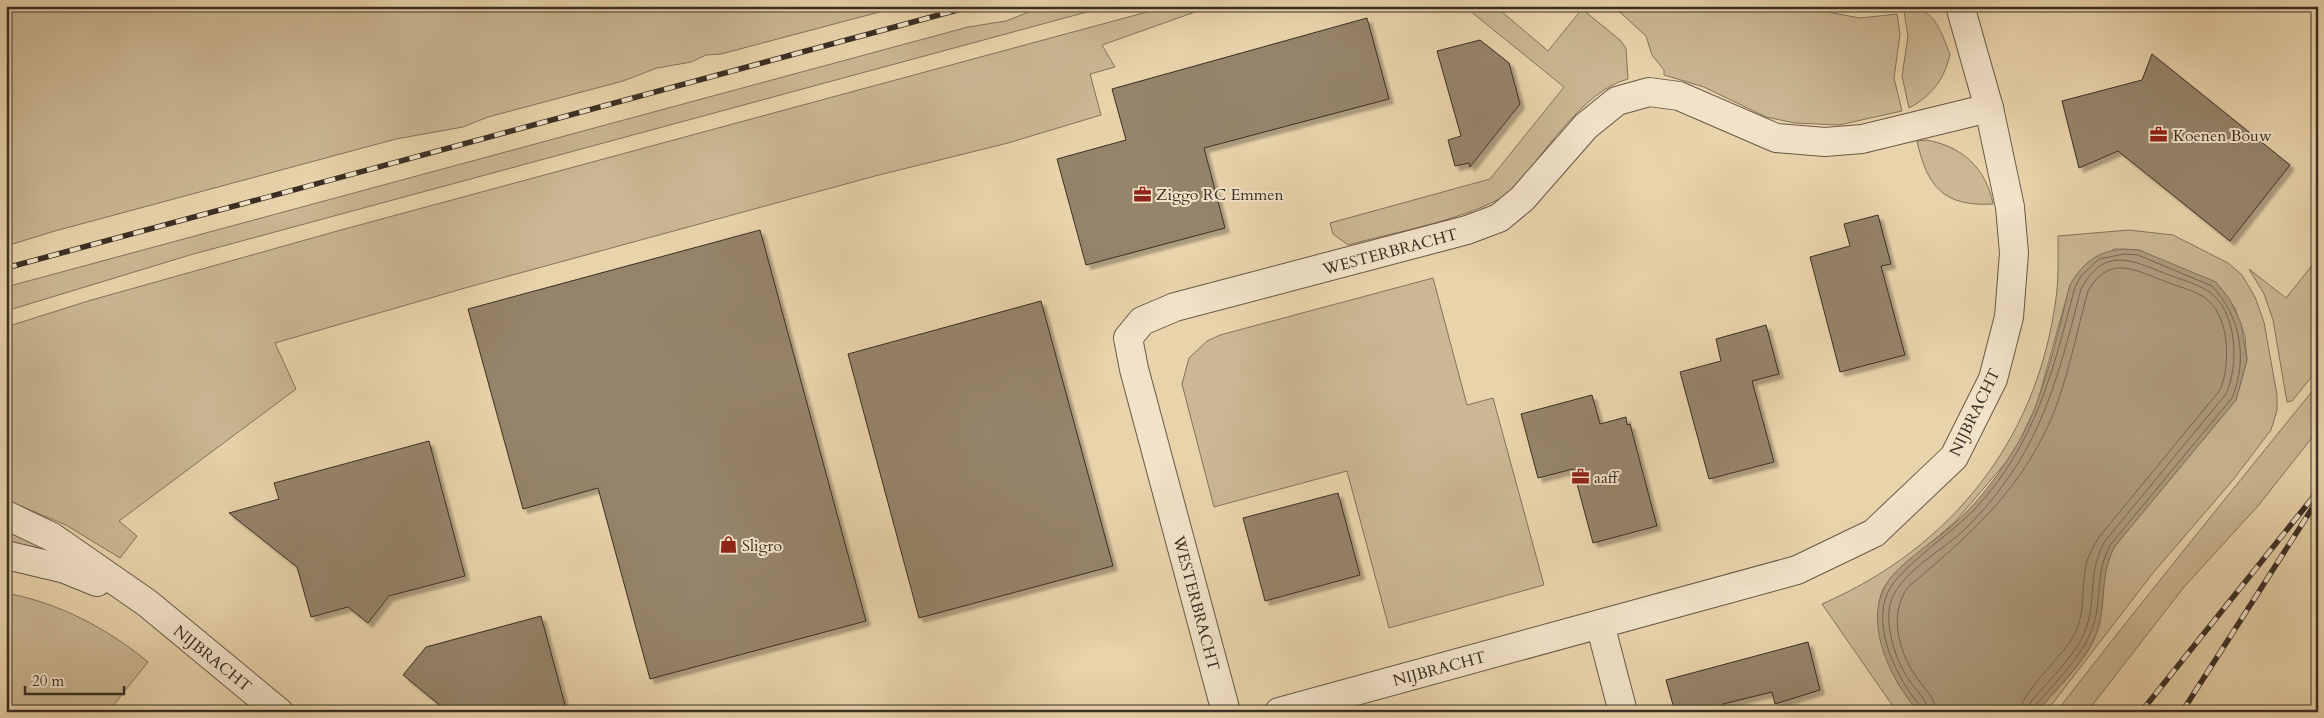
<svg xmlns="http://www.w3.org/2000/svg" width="2324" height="718" font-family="Cardo,serif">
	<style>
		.green { fill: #cbb794; stroke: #82735c }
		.water { fill: #ae9b7d; stroke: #807059 }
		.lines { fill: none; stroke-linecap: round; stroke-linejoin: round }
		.shore { stroke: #746550; stroke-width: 1 }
		.building { fill: #95846a; stroke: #3a2f24; filter: url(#shadow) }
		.minor-casing { stroke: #665846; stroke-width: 30 }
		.minor { stroke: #f1e2c8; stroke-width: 28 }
		.rail-casing { stroke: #3a2f24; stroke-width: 5.5 }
		.rail { stroke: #f1e2c8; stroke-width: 4; stroke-dasharray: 11; stroke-linecap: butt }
		.labels { text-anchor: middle; stroke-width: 4; stroke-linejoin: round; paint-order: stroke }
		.poi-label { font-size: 16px; fill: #3a2f24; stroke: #f1e2c8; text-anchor: start }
		.street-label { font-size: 16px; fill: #3a2f24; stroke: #f1e2c8 }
	</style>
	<defs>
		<filter id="shadow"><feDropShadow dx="4.5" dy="4.5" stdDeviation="1" flood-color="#0004"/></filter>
	</defs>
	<rect width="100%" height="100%" fill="#e9d3ab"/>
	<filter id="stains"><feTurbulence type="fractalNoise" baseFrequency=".004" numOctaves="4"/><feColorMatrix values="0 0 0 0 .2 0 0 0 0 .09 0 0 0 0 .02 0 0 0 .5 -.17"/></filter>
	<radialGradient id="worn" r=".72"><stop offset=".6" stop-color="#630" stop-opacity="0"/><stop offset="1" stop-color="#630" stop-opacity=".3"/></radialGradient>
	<g class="green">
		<path d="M 6,6 L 902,6 L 721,54 L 706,55 L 691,62 L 657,68 L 623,81 L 488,117 L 463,127 L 396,139 L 55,231 L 6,246 Z"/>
		<path d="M 1044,6 L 1109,6 L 190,255 L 6,311 L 6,287 L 968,27 L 1006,21 Z"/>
		<path d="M 1169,6 L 1212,6 L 1102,45 L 1115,67 L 1090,74 L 1101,115 L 1008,143 L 875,176 L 465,288 L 275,343 L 296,389 L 119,521 L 137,536 L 120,558 L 66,525 L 6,500 L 6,327 L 88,301 L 341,230 Z"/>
		<path d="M 1464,6 L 1495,6 L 1548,51 L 1582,9 L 1620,40 L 1626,48 L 1628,79 C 1582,91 1542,157 1510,193 C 1466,220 1399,231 1348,245 L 1333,234 L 1330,223 L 1490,179 L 1564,87 Z"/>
		<path d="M 1613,6 L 1795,6 L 1860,18 L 1897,14 L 1900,34 L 1894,78 L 1902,111 L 1839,125 L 1795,123 L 1766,117 L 1704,87 L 1664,75 L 1664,70 L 1652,55 L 1646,36 Z"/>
		<path d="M 1917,10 C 1936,11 1943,38 1950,54 C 1945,78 1932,96 1909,108 L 1902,76 L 1908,36 L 1904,12 Z"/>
		<path d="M 1926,140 C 1962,146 1986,168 1993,204 C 1943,207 1927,186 1917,141 Z"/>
		<path d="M 2129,230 L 2173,235 L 2228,263 L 2242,275 L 2255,297 L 2264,322 L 2277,395 L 2277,410 L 2271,430 L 2233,480 L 2153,573 L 2046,712 L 2037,712 C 2058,686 2091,658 2099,625 C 2106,597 2100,573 2115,546 L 2236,400 L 2247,360 L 2245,336 L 2235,308 L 2223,291 L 2139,250 L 2114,249 L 2070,285 L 2037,404 L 2019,442 L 2007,461 L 1955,522 L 1893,575 L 1883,589 L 1879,602 L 1898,684 L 1919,712 L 1897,712 L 1822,604 C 1949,549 2035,443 2055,305 C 2059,282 2058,259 2058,236 Z"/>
		<path d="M 2318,258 L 2318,369 L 2292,401 L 2287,402 L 2273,320 L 2264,294 L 2249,269 L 2286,298 Z"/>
		<path d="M 1433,278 L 1467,405 L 1493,398 L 1544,585 L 1389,628 L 1347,471 L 1214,507 L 1182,384 L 1189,358 L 1207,341 L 1220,335 Z"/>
		<path d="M 2318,384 L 2318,430 L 2258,506 L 2184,587 L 2087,712 L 2056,712 C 2142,601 2230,493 2318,384 Z"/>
		<path d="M 6,526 L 60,555 L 6,544 Z"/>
		<path d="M 6,593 C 59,603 107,628 148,662 L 108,712 L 6,712 Z"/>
	</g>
	<path class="water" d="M 2124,249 L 2139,250 L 2216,282 L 2230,300 L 2241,323 L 2247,360 L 2236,400 L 2115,546 C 2100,573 2106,597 2099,625 C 2091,658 2058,686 2037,712 L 1919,712 C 1889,679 1858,614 1893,575 C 1911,555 1935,541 1955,523 C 1979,501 2001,472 2018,443 C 2043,402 2058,332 2070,285 C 2083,262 2098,251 2124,249 Z"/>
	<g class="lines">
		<g class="shore">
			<path d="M 1922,712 L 1921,707 C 1898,680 1871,628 1888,592 C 1898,569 1954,531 1975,509 C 2036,443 2053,371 2075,287 L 2082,275 L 2099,259 L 2124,254 L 2138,255 L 2212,286 C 2241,317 2248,359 2232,398 L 2111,544 C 2094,574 2103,596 2093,626 C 2083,657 2055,682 2035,706 L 2034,712"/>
			<path d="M 1929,712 C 1928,701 1915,689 1909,680 C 1896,661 1885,628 1890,605 C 1896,575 1943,550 1964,530 C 1978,516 1992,501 2003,485 C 2047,427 2063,358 2081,289 C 2104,247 2130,259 2166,274 C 2179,279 2196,283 2208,291 C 2238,311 2239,365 2226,394 L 2105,541 C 2088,572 2096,591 2088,622 C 2080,653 2049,679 2030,703 L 2027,712"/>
			<path d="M 1936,712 C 1936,697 1922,687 1915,675 C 1898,650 1889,613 1908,587 C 1970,535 2023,489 2054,412 C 2069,373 2077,331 2088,291 C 2109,255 2133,269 2164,281 C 2177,286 2192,290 2204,297 C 2230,314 2231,365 2220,390 L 2099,537 C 2095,544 2090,552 2087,561 C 2080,587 2087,613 2073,637 C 2062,657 2021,692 2020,712"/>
		</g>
	</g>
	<g class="building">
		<path d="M 1367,18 L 1389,99 L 1204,148 L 1225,228 L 1086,265 L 1057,159 L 1126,140 L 1112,89 Z"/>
		<path d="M 1480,40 L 1509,63 L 1520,104 L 1470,167 L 1469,163 L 1455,166 L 1448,140 L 1461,136 L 1437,51 Z"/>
		<path d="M 2152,54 L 2290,165 L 2230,241 L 2118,151 L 2079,168 L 2062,101 L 2142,80 Z"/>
		<path d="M 1878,215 L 1891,264 L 1881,266 L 1905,355 L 1840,372 L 1810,257 L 1850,246 L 1844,224 Z"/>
		<path d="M 760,230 L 866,621 L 650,679 L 598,488 L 523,509 L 468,309 Z"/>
		<path d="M 1041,301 L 1113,566 L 919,618 L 848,354 Z"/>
		<path d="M 1766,325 L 1779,374 L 1752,381 L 1774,462 L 1709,479 L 1680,372 L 1721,361 L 1716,339 Z"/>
		<path d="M 1592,395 L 1600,424 L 1626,417 L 1627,425 L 1630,424 L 1657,526 L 1593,543 L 1573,469 L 1538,478 L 1521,414 Z"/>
		<path d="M 429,441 L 465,576 L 389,596 L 368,623 L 348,607 L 311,617 L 297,567 L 229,513 L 279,499 L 274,483 Z"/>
		<path d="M 1338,493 L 1360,575 L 1265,601 L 1243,518 Z"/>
		<path d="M 541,616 L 567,712 L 448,712 L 403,675 L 426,647 Z"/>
		<path d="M 1808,642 L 1820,690 L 1775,704 L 1772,692 L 1723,704 L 1725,712 L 1675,712 L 1666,680 Z"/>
	</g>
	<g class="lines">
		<defs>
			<g id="minor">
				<path d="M 6,515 L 52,537 L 147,603 L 279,712"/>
				<path d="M 6,555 L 65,569 L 97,582"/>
				<path d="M 1600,624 L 1623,712"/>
				<path d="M 1226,712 L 1134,369 L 1128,338 L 1142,321 L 1175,307 L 1467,230 L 1499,218 L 1522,199 L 1586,126 L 1617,101 L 1649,92 L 1679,96 L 1776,138 L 1825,142 L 1862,139 L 1989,108"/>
				<path d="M 1279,712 L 1797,570 L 1874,533 L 1954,457 L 1993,379 L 2009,317 L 2014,253 L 2010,207 L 1989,108 L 1960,6"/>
			</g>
		</defs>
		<use href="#minor" class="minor-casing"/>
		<use href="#minor" class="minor"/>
		<defs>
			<g id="rail">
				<path d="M 6,268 L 972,6"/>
				<path d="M 2141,712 L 2318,491"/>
				<path d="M 2182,712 L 2313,507"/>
			</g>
		</defs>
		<use href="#rail" class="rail-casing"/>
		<use href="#rail" class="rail"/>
	</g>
	<defs>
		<symbol id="office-bare" viewBox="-9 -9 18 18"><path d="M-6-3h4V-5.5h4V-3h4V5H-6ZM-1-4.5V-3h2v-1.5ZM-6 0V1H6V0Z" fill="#8f2418" stroke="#f1e2c8" stroke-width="2.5" paint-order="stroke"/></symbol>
		<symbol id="shop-bare" viewBox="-9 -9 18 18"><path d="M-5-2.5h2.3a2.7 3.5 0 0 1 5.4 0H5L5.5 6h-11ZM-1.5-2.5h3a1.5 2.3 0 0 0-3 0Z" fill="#8f2418" stroke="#f1e2c8" stroke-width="2.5" paint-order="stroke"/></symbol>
	</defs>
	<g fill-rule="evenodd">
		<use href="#office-bare" x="2146" y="122" width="25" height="25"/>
		<use href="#office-bare" x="1130" y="182" width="25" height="25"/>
		<use href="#office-bare" x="1568" y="464" width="25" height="25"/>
		<use href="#shop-bare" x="716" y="532" width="25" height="25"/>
	</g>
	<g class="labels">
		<g class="poi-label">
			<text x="2173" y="141">Koenen Bouw</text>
			<text x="1156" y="200">Ziggo RC Emmen</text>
			<text x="1594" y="483">aaff</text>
			<text x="742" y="551">Sligro</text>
		</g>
		<g class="street-label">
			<text transform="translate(1390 251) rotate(-15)" y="6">WESTERBRACHT</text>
			<text transform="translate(1974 412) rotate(-64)" y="6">NIJBRACHT</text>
			<text transform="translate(1197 603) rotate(75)" y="6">WESTERBRACHT</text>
			<text transform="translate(213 658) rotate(39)" y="6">NIJBRACHT</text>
			<text transform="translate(1439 668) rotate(-15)" y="6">NIJBRACHT</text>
		</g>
	</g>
	<rect width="2324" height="718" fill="none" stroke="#e9d3ab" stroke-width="25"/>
	<rect x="8" y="8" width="2309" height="703" fill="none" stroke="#3a2f24" stroke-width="2.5"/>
	<rect x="12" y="12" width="2299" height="693" fill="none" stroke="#3a2f24"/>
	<path d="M25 686v8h99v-8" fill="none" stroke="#3a2f24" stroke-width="2.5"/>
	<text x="32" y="686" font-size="15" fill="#3a2f24" stroke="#f1e2c8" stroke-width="4" paint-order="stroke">20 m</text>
	<rect width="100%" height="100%" filter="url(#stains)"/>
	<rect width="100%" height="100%" fill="url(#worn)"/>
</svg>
